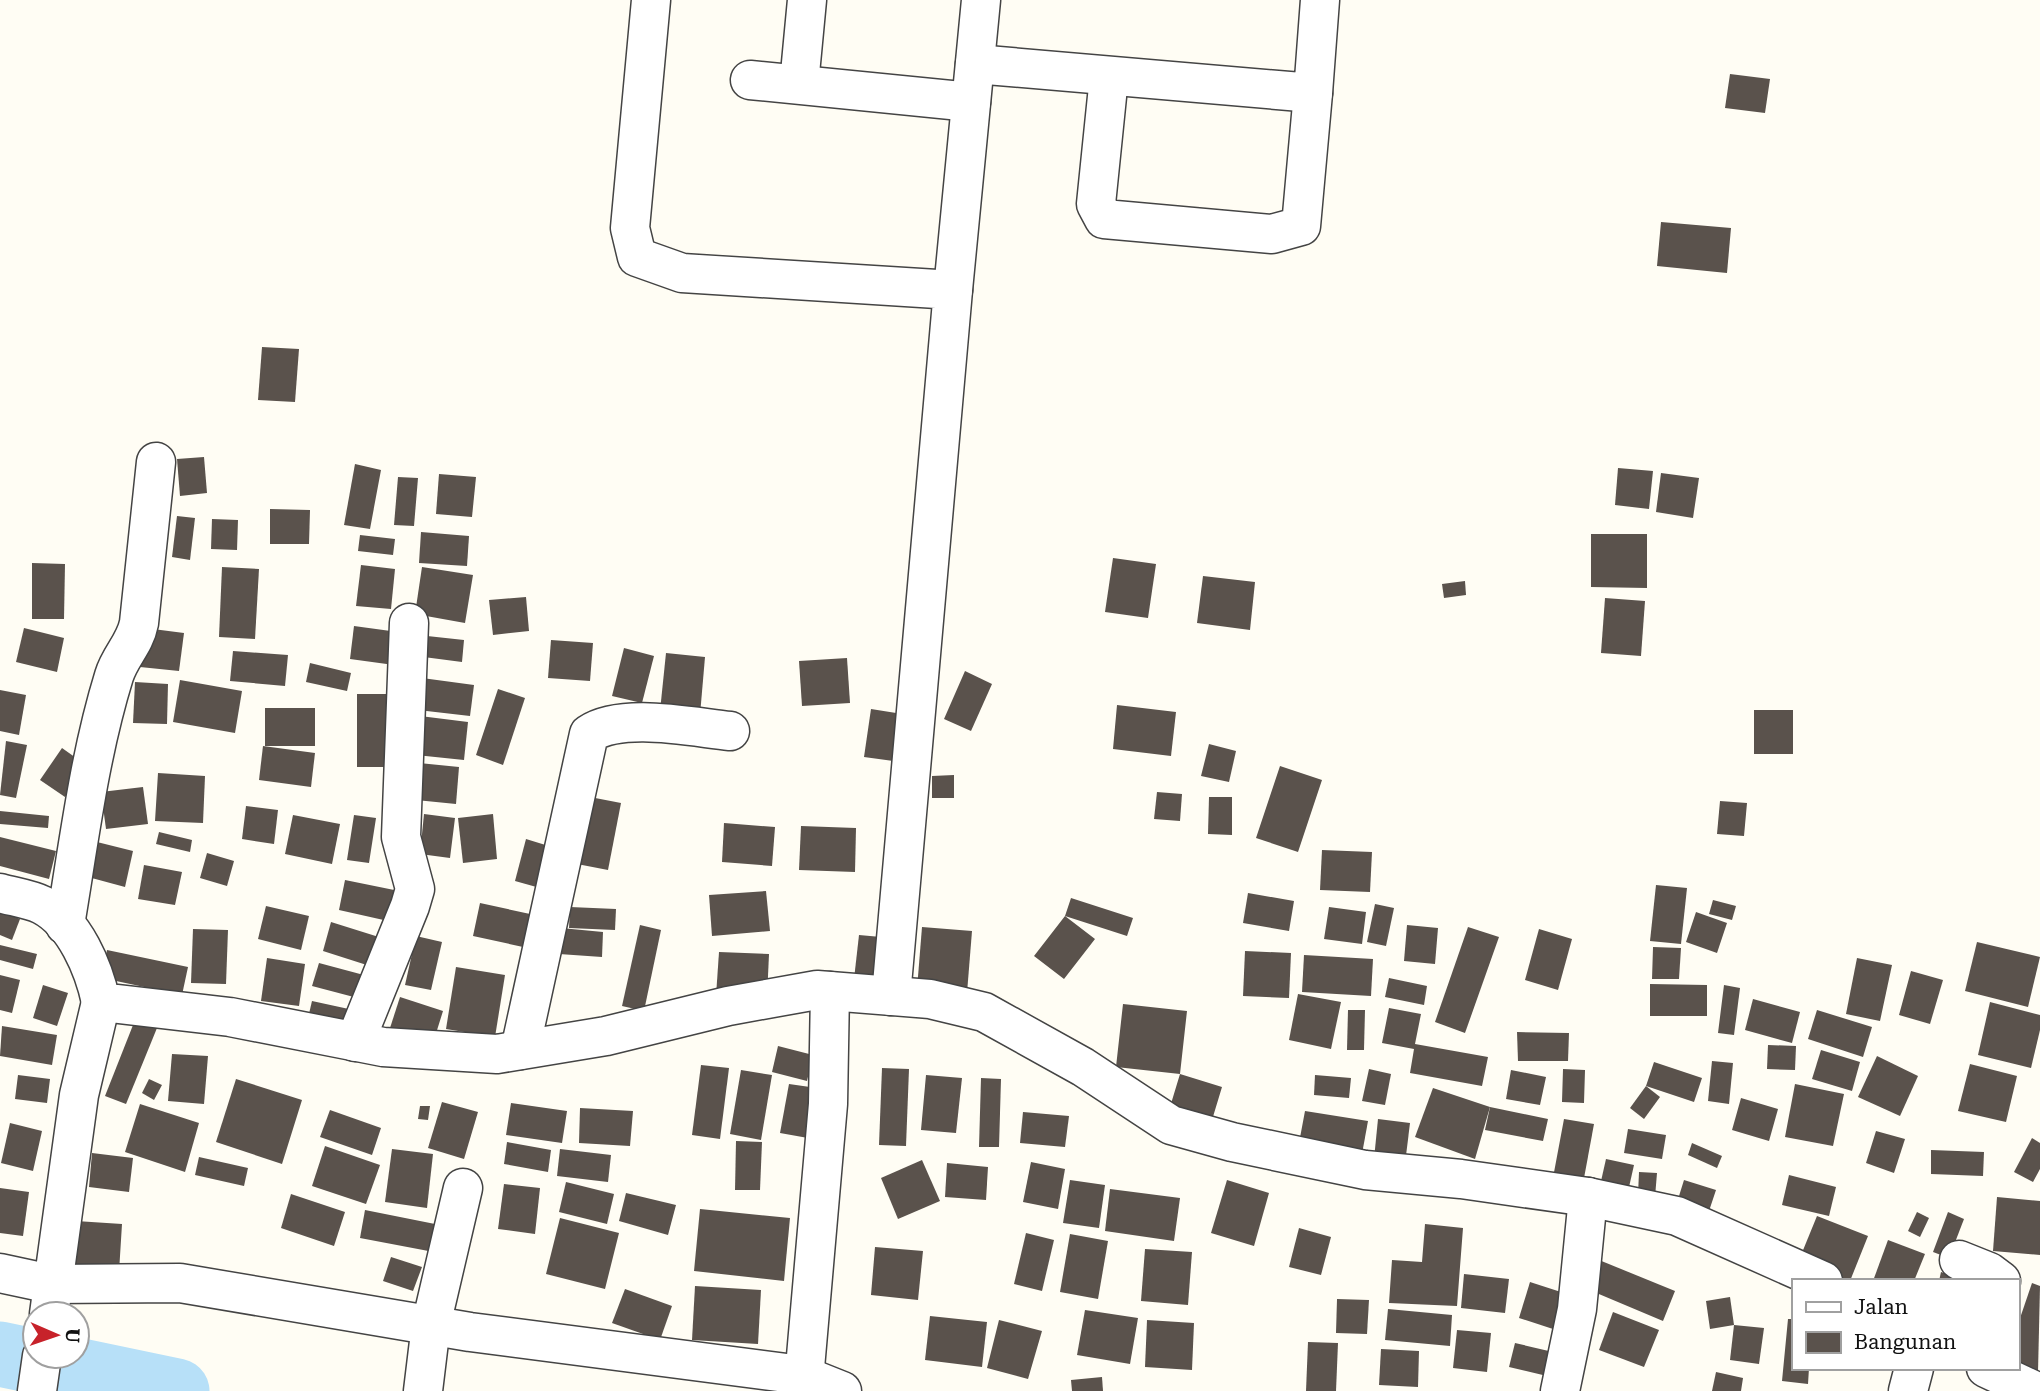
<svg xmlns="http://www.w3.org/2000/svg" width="2040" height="1391" font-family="'Roboto Serif',serif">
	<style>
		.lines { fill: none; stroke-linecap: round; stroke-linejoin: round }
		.river { stroke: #b7e0f8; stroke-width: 65 }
		.building { fill: #5a524c }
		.minor-casing { stroke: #444; stroke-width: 41 }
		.minor { stroke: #fff; stroke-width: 38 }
	</style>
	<rect width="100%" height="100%" fill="#fffdf4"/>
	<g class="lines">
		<path class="river" d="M 0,1354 L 177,1391"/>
	</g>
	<g class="building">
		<path d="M 1730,74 L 1770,79 L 1765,113 L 1725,108 Z"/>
		<path d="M 1661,222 L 1731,228 L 1727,273 L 1657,266 Z"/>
		<path d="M 262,347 L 299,349 L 295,402 L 258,400 Z"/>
		<path d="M 204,457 L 207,493 L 180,496 L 177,459 Z"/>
		<path d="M 355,464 L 381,470 L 370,529 L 344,525 Z"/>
		<path d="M 1618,468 L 1653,471 L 1649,509 L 1615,505 Z"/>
		<path d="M 1661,473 L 1699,478 L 1693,518 L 1656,512 Z"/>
		<path d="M 439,474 L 476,477 L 472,517 L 436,514 Z"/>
		<path d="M 398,477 L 418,478 L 414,526 L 394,525 Z"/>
		<path d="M 270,509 L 310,510 L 309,544 L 270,544 Z"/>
		<path d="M 177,516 L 195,518 L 190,560 L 172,557 Z"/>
		<path d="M 212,519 L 238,520 L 237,550 L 211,549 Z"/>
		<path d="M 421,532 L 469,536 L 467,566 L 419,563 Z"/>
		<path d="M 1591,534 L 1647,534 L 1647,588 L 1591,587 Z"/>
		<path d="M 360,535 L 395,539 L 393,555 L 358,551 Z"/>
		<path d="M 1113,558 L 1156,564 L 1148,618 L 1105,612 Z"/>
		<path d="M 32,563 L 65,564 L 64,619 L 32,619 Z"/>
		<path d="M 361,565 L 395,569 L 391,609 L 356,606 Z"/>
		<path d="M 222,567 L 259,569 L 255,639 L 219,637 Z"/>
		<path d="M 422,567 L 473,575 L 465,623 L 415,614 Z"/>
		<path d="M 1203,576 L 1255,582 L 1250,630 L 1197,623 Z"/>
		<path d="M 1465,581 L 1466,595 L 1444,598 L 1442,584 Z"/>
		<path d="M 526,597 L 529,631 L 493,635 L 489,600 Z"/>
		<path d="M 1605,598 L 1645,601 L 1641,656 L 1601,653 Z"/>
		<path d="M 354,626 L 398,632 L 394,665 L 350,659 Z"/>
		<path d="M 24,628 L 64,638 L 57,672 L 16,662 Z"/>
		<path d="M 145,628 L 184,633 L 179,671 L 140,667 Z"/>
		<path d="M 418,635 L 464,640 L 462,662 L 416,656 Z"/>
		<path d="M 551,640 L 593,643 L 590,681 L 548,678 Z"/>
		<path d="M 624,648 L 654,656 L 642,703 L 612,696 Z"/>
		<path d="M 233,651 L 288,655 L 285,686 L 230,681 Z"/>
		<path d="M 666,653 L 705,657 L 700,715 L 660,711 Z"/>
		<path d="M 847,658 L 850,703 L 802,706 L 799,661 Z"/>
		<path d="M 310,663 L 351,673 L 347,691 L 306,682 Z"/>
		<path d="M 965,671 L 992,684 L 971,731 L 944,719 Z"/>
		<path d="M 422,678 L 474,685 L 470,716 L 418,710 Z"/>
		<path d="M 180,680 L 242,691 L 235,733 L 173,722 Z"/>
		<path d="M 135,682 L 168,684 L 167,724 L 133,723 Z"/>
		<path d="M 498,689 L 525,698 L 503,765 L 476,755 Z"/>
		<path d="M 0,690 L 26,695 L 19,735 L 0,731 Z"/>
		<path d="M 357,694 L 402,694 L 401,767 L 357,767 Z"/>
		<path d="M 1117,705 L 1176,712 L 1171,756 L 1113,749 Z"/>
		<rect x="265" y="708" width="50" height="38"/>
		<path d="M 871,709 L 915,716 L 908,763 L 864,757 Z"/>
		<rect x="1754" y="710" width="39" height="44"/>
		<path d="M 420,716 L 468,722 L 464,760 L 416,755 Z"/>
		<path d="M 6,741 L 27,745 L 16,798 L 0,795 Z"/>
		<path d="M 1209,744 L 1236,751 L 1229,782 L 1201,776 Z"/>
		<path d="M 263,746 L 315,753 L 311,787 L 259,780 Z"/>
		<path d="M 62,748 L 86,765 L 65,797 L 40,780 Z"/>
		<path d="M 419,763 L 459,767 L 456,804 L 416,800 Z"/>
		<path d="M 1280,766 L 1322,780 L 1298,852 L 1256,838 Z"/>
		<path d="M 158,773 L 205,776 L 203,823 L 155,821 Z"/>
		<path d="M 954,775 L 954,798 L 932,798 L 932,776 Z"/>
		<path d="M 143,787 L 148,824 L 106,829 L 101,792 Z"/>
		<path d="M 1157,792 L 1182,794 L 1180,821 L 1154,819 Z"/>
		<path d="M 590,797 L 621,803 L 608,870 L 577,864 Z"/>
		<path d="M 1209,797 L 1232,797 L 1232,835 L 1208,834 Z"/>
		<path d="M 1720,801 L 1747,803 L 1744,836 L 1717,834 Z"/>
		<path d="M 246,806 L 278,810 L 274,844 L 242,839 Z"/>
		<path d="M 0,811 L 49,816 L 48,828 L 0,824 Z"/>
		<path d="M 424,814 L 455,818 L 450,858 L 420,854 Z"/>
		<path d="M 493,814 L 497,859 L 463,863 L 458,818 Z"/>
		<path d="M 293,815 L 340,824 L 332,864 L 285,854 Z"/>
		<path d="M 354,815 L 376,818 L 369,863 L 347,860 Z"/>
		<path d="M 724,823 L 775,827 L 772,866 L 722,862 Z"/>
		<path d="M 801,826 L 856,828 L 855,872 L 799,870 Z"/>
		<path d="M 159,832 L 192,840 L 190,852 L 156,844 Z"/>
		<path d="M 0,837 L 56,851 L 49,879 L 0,866 Z"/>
		<path d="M 526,839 L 552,847 L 540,888 L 515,881 Z"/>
		<path d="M 97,842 L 133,851 L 125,887 L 88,877 Z"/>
		<path d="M 1322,850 L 1372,852 L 1370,892 L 1320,890 Z"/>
		<path d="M 207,853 L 234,861 L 227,886 L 200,878 Z"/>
		<path d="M 144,865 L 182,872 L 175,905 L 138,899 Z"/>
		<path d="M 345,880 L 404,892 L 397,923 L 339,910 Z"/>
		<path d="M 1656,885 L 1687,888 L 1681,944 L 1650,941 Z"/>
		<path d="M 766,891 L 770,931 L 712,936 L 709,895 Z"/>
		<path d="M 1248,893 L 1294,901 L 1289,931 L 1243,923 Z"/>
		<path d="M 1071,898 L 1133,918 L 1127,936 L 1065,916 L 1095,939 L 1064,979 L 1034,956 L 1065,916 Z"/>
		<path d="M 1713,900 L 1736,906 L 1732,920 L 1709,914 Z"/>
		<path d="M 480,903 L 544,917 L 537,950 L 473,936 Z"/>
		<path d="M 1375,904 L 1394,908 L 1386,946 L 1367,942 Z"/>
		<path d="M 266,906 L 309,916 L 301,950 L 258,939 Z"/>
		<path d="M 570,907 L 616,909 L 615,930 L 569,928 Z"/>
		<path d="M 1329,907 L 1366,912 L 1362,944 L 1324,939 Z"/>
		<path d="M 0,911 L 20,919 L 12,940 L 0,935 Z"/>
		<path d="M 1696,912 L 1727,923 L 1717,953 L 1686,942 Z"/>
		<path d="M 331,922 L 382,938 L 373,967 L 323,951 Z"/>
		<path d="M 640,925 L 661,930 L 644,1011 L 622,1006 Z"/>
		<path d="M 1407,925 L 1438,928 L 1435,964 L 1404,961 Z"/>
		<path d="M 922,927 L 972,931 L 967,993 L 917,989 Z"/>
		<path d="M 1468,927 L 1499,937 L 1465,1033 L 1435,1022 Z"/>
		<path d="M 561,928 L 603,932 L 602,957 L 559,954 Z"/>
		<path d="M 193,929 L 228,930 L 226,984 L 191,983 Z"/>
		<path d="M 1539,929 L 1572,939 L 1558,990 L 1525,980 Z"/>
		<path d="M 859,935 L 881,937 L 876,990 L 853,988 Z"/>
		<path d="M 416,936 L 442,942 L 431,990 L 405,985 Z"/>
		<path d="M 1977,942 L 2040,957 L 2028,1007 L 1965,991 Z"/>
		<path d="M 0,945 L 37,954 L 33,969 L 0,960 Z"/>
		<path d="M 1653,947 L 1681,948 L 1679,979 L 1652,979 Z"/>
		<path d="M 107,950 L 188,967 L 182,995 L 102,978 Z"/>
		<path d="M 1245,951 L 1291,953 L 1289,998 L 1243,996 Z"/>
		<path d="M 719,952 L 769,954 L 767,998 L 716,996 Z"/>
		<path d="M 1304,955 L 1373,959 L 1371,996 L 1302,992 Z"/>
		<path d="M 267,958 L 305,964 L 299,1006 L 261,1001 Z"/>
		<path d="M 1857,958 L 1892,965 L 1880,1021 L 1846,1014 Z"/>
		<path d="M 319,963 L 375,978 L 369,1001 L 312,986 Z"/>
		<path d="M 456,967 L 505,975 L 495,1037 L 446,1029 Z"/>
		<path d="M 1911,971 L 1943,980 L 1930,1024 L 1899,1015 Z"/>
		<path d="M 0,975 L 20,980 L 12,1013 L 0,1010 Z"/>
		<path d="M 1389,978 L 1427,986 L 1424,1005 L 1385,997 Z"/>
		<path d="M 1650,984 L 1707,985 L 1707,1016 L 1650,1016 Z"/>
		<path d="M 43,985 L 68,993 L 57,1026 L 33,1018 Z"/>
		<path d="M 1724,985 L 1740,988 L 1734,1035 L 1718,1033 Z"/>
		<path d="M 1298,994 L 1341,1002 L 1331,1049 L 1289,1040 Z"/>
		<path d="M 400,997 L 443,1011 L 433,1043 L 390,1028 Z"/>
		<path d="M 1753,999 L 1800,1012 L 1792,1043 L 1745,1030 Z"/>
		<path d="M 312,1001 L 358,1011 L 354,1028 L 308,1018 Z"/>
		<path d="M 1990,1002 L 2040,1015 L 2040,1030 L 2031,1068 L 1978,1055 Z"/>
		<path d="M 1123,1004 L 1187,1011 L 1180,1074 L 1222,1087 L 1212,1120 L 1170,1107 L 1180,1074 L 1116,1067 Z"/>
		<path d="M 1389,1008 L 1421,1014 L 1415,1044 L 1488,1057 L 1482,1086 L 1410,1073 L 1414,1049 L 1382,1043 Z"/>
		<path d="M 1348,1010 L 1365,1010 L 1364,1050 L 1347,1050 Z"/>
		<path d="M 1817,1010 L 1872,1027 L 1863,1057 L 1808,1039 Z"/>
		<path d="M 135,1020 L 157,1028 L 126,1104 L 105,1096 Z"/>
		<path d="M 2,1026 L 57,1035 L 52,1065 L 0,1056 Z"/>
		<path d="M 1517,1032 L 1569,1033 L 1568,1061 L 1518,1061 Z"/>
		<path d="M 1768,1045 L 1796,1046 L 1795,1070 L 1767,1069 Z"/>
		<path d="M 778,1046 L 813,1055 L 807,1081 L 772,1072 Z"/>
		<path d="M 1821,1050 L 1860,1062 L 1852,1091 L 1812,1079 Z"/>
		<path d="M 172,1054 L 208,1056 L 204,1104 L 168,1101 Z"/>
		<path d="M 1877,1056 L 1918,1076 L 1900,1116 L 1858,1097 Z"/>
		<path d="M 1712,1061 L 1733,1063 L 1729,1104 L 1708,1101 Z"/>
		<path d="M 1654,1062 L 1702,1078 L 1694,1102 L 1646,1086 Z"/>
		<path d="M 1970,1064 L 2017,1076 L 2006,1122 L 1958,1111 Z"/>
		<path d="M 701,1065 L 729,1068 L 720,1139 L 692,1135 Z"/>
		<path d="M 882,1068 L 909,1069 L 906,1146 L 879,1145 Z"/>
		<path d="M 1369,1069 L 1391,1074 L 1385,1105 L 1362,1101 Z"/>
		<path d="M 1563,1069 L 1585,1070 L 1584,1103 L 1562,1102 Z"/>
		<path d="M 741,1070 L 772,1075 L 761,1140 L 730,1134 Z"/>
		<path d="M 1511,1070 L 1546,1077 L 1540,1105 L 1506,1099 Z"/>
		<path d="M 18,1075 L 50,1079 L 47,1103 L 15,1099 Z"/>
		<path d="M 926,1075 L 962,1078 L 956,1133 L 921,1130 Z"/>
		<path d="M 1315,1075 L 1351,1078 L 1349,1098 L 1314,1095 Z"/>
		<path d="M 981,1078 L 1001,1079 L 999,1147 L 979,1147 Z"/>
		<path d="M 149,1079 L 162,1085 L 154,1100 L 142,1093 Z"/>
		<path d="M 236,1079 L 302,1100 L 282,1164 L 216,1142 Z"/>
		<path d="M 789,1084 L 817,1088 L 808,1138 L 780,1133 Z"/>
		<path d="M 1795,1084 L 1844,1094 L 1833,1146 L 1785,1137 Z"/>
		<path d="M 1646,1086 L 1660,1097 L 1644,1119 L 1630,1108 Z"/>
		<path d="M 1433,1088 L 1490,1107 L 1475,1159 L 1415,1137 Z"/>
		<path d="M 1741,1098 L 1778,1109 L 1769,1141 L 1732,1130 Z"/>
		<path d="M 442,1102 L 478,1112 L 464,1159 L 428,1148 Z"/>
		<path d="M 511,1103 L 567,1111 L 562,1143 L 506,1135 Z"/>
		<path d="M 140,1104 L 199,1123 L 185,1172 L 125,1152 Z"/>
		<path d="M 420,1106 L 430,1106 L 428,1120 L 418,1119 Z"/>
		<path d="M 1490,1107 L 1548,1119 L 1543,1141 L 1485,1130 Z"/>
		<path d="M 580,1108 L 633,1111 L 630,1146 L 579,1143 Z"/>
		<path d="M 330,1110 L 381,1128 L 372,1155 L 320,1137 Z"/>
		<path d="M 1305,1111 L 1368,1121 L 1362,1154 L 1299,1143 Z"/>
		<path d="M 1023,1112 L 1069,1116 L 1065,1147 L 1020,1143 Z"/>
		<path d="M 1378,1119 L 1410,1123 L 1404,1172 L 1373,1169 Z"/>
		<path d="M 1564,1119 L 1594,1124 L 1582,1189 L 1552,1183 Z"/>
		<path d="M 10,1123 L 42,1131 L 33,1171 L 1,1163 Z"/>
		<path d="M 1628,1129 L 1666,1135 L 1662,1159 L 1624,1153 Z"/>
		<path d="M 1876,1131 L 1905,1139 L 1894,1173 L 1866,1163 Z"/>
		<path d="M 2032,1138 L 2040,1143 L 2040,1169 L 2033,1182 L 2014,1172 Z"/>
		<path d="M 736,1141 L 762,1142 L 760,1190 L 735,1190 Z"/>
		<path d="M 507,1142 L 551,1150 L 548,1172 L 504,1164 Z"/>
		<path d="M 1692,1143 L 1722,1156 L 1717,1168 L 1688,1155 Z"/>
		<path d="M 325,1146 L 380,1165 L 366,1204 L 312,1186 Z"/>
		<path d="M 392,1149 L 433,1154 L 427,1208 L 385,1202 Z"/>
		<path d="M 560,1149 L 611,1155 L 608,1182 L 557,1176 Z"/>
		<path d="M 1931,1150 L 1984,1152 L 1983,1176 L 1931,1174 Z"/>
		<path d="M 92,1153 L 133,1158 L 129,1192 L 89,1187 Z"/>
		<path d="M 199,1157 L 248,1168 L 244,1186 L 195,1175 Z"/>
		<path d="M 1606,1159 L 1634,1165 L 1627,1196 L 1599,1190 Z"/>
		<path d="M 922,1160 L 940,1201 L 898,1219 L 881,1178 Z"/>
		<path d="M 1031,1162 L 1065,1169 L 1058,1209 L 1023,1202 Z"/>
		<path d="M 947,1163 L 988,1167 L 986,1200 L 945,1197 Z"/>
		<path d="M 1639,1172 L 1657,1173 L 1655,1197 L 1638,1195 Z"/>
		<path d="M 1789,1175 L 1836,1187 L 1829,1216 L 1782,1205 Z"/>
		<path d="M 1070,1180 L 1105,1185 L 1099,1228 L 1063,1223 Z"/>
		<path d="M 1227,1180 L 1269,1193 L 1254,1246 L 1211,1233 Z"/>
		<path d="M 1684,1180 L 1716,1190 L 1706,1220 L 1675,1209 Z"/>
		<path d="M 566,1182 L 614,1194 L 607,1224 L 559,1212 Z"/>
		<path d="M 504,1184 L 540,1188 L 535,1234 L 498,1229 Z"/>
		<path d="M 0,1188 L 29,1192 L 23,1236 L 0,1233 Z"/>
		<path d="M 1110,1189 L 1180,1198 L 1174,1241 L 1105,1231 Z"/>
		<path d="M 626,1193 L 676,1205 L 668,1235 L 619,1221 Z"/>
		<path d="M 291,1194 L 345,1212 L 334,1246 L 281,1228 Z"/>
		<path d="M 1997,1197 L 2040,1201 L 2040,1255 L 1993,1251 Z"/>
		<path d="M 700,1209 L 790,1218 L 784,1281 L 694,1271 Z"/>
		<path d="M 365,1210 L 445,1226 L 439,1253 L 360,1238 Z"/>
		<path d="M 1917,1212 L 1929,1218 L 1920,1237 L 1908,1231 Z"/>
		<path d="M 1948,1212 L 1964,1219 L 1949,1258 L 1933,1252 Z"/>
		<path d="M 1817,1216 L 1868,1236 L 1850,1281 L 1799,1260 Z"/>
		<path d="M 560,1218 L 619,1233 L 605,1289 L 546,1274 Z"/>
		<path d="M 76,1221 L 122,1224 L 119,1272 L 74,1270 Z"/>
		<path d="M 1425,1224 L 1463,1228 L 1457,1306 L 1389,1303 L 1392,1260 L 1422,1262 Z"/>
		<path d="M 1299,1228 L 1331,1237 L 1321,1275 L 1289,1267 Z"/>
		<path d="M 1026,1233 L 1054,1240 L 1042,1291 L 1014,1284 Z"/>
		<path d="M 1070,1234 L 1108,1241 L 1098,1299 L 1060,1292 Z"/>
		<path d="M 1888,1240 L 1925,1254 L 1914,1281 L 1873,1281 Z"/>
		<path d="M 875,1247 L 923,1251 L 918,1300 L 871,1295 Z"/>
		<path d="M 1145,1249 L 1192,1252 L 1188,1305 L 1141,1301 Z"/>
		<path d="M 391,1257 L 422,1267 L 413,1291 L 383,1281 Z"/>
		<path d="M 1599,1260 L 1675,1291 L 1663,1321 L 1587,1289 Z"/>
		<path d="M 1941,1272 L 1966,1280 L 1966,1281 L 1939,1281 Z"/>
		<path d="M 1464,1274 L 1509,1279 L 1505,1313 L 1461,1308 Z"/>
		<path d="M 1530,1282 L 1564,1293 L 1553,1329 L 1519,1318 Z"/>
		<path d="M 2032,1283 L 2040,1286 L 2038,1372 L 2017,1365 L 2017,1327 Z"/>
		<path d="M 695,1286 L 761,1290 L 758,1344 L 692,1340 Z"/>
		<path d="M 625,1289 L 672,1306 L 660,1340 L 612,1323 Z"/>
		<path d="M 1730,1297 L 1734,1325 L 1710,1329 L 1706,1301 Z"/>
		<path d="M 1337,1299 L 1369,1300 L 1367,1334 L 1336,1333 Z"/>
		<path d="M 1388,1309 L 1452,1315 L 1450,1346 L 1385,1340 Z"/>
		<path d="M 1085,1310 L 1138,1318 L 1130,1364 L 1077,1355 Z"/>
		<path d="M 1613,1312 L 1659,1330 L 1644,1367 L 1599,1350 Z"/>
		<path d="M 930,1316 L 987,1322 L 982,1367 L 925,1360 Z"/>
		<path d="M 1788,1319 L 1793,1319 L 1793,1368 L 1809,1368 L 1808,1384 L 1782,1381 Z"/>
		<path d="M 999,1320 L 1042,1331 L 1028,1379 L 987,1368 Z"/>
		<path d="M 1147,1320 L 1194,1323 L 1192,1370 L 1145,1367 Z"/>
		<path d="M 1734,1325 L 1764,1328 L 1759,1364 L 1730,1360 Z"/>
		<path d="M 1457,1330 L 1491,1333 L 1487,1372 L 1453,1368 Z"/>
		<path d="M 1308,1342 L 1338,1343 L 1336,1391 L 1306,1391 Z"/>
		<path d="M 1515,1343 L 1553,1352 L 1547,1376 L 1509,1367 Z"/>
		<path d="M 1381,1349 L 1419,1351 L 1418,1387 L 1379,1385 Z"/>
		<path d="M 1716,1372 L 1743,1378 L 1741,1391 L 1712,1391 Z"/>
		<path d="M 1102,1377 L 1103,1391 L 1072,1391 L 1071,1380 Z"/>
	</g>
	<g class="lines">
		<defs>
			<g id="minor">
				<path d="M 651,0 L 630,228 L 637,257 L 682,273 L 953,290 L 891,996"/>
				<path d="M 975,64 L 1313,93 L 1320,0"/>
				<path d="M 1109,77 L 1096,204 L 1104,219 L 1272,234 L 1301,226 L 1313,93"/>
				<path d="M 750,80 L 971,102"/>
				<path d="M 799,84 L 807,0"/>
				<path d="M 953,290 L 981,0"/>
				<path d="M 0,893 C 14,897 30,899 42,905 C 75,922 94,969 101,1002 L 230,1017 L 383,1047 L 497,1054 L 606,1036 L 728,1006 L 817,990 L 930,999 L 984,1012 L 1083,1067 L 1171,1125 L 1232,1142 L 1365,1170 L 1461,1179 L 1588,1197 L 1677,1216 L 1823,1281"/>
				<path d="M 65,925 C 79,842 89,757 114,676 C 120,656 135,644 139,623 L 156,462"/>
				<path d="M 355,1042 L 410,906 L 415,889 L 401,837 L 409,623"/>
				<path d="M 520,1050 L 589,734 C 622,712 691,727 730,731"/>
				<path d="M 1959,1260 L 1989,1272 L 2001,1281"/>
				<path d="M 0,1273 L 51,1284 L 180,1283 L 470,1332 L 802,1375 L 842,1391"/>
				<path d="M 49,1314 L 79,1095 L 101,1002"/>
				<path d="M 1986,1368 L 2035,1391"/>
				<path d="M 37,1391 L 42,1356"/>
				<path d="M 423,1391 L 431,1325 L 463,1188"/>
				<path d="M 803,1391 L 828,1104 L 830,991"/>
				<path d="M 1560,1391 L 1577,1309 L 1588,1197"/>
				<path d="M 1908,1391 L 1914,1368"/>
			</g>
		</defs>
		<use href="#minor" class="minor-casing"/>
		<use href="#minor" class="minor"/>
	</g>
	<rect x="1792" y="1279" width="228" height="91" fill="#ffffff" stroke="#a0a0a0" stroke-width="2"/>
	<rect x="1806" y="1302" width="35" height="10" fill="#ffffff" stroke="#a0a0a0" stroke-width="2"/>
	<text x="1854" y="1314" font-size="21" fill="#111111">Jalan</text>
	<rect x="1806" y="1332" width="35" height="21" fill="#5a524c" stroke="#a0a0a0" stroke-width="2"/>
	<text x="1854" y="1349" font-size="21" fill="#111111">Bangunan</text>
	<g transform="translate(56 1335) rotate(92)"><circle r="33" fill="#ffffff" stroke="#a0a0a0" stroke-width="2"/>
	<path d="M0-5L12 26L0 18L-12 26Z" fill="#c7222a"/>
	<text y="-10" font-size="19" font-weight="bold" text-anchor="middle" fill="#111111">U</text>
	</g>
</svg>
